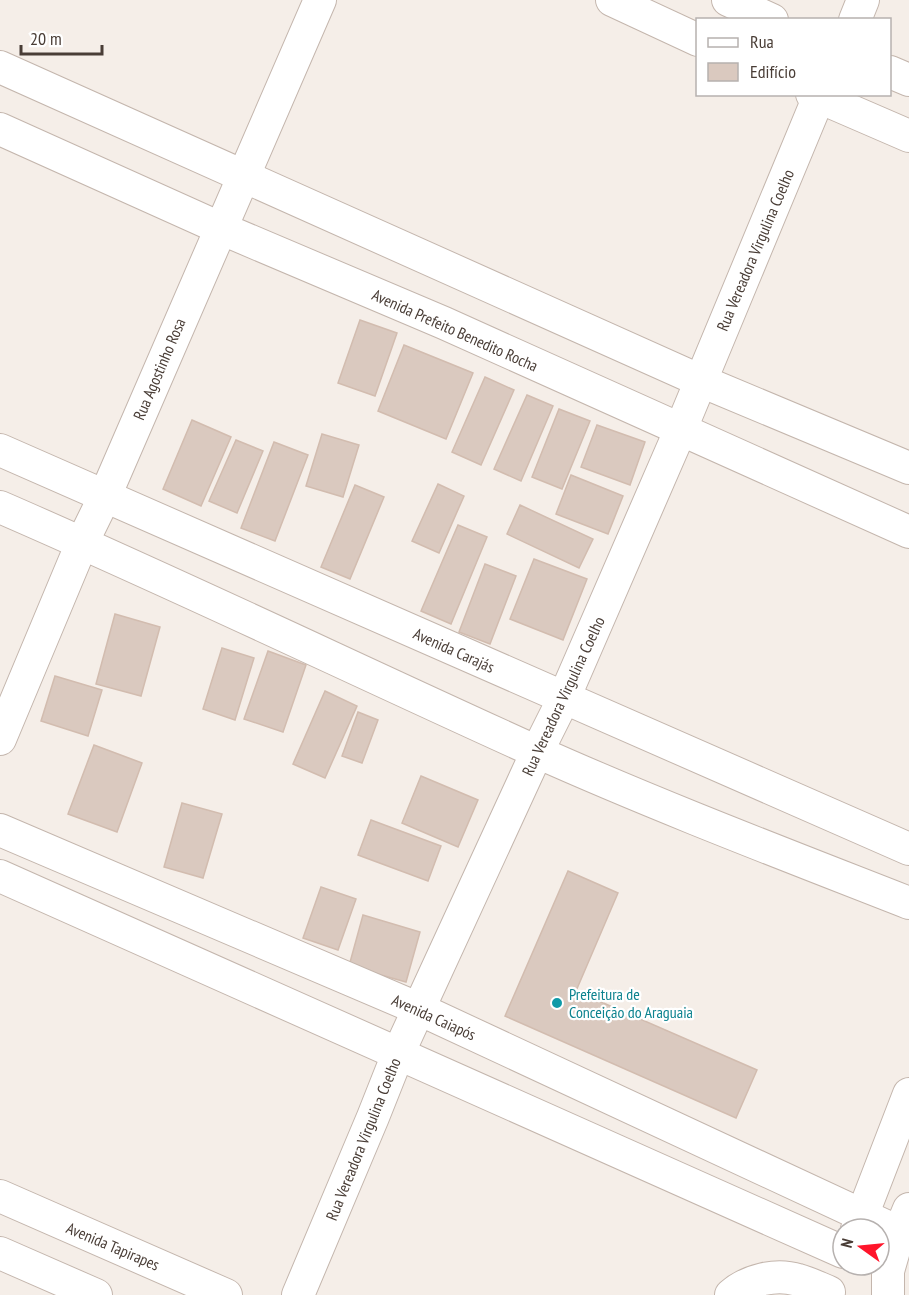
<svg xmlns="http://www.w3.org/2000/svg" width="909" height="1295" font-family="'PT Sans Narrow',sans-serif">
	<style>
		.building { fill: #dac9bf; stroke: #d2bcaf; stroke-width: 1.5 }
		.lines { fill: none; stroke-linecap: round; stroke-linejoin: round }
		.minor-casing { stroke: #c4b6ad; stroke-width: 34 }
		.minor { stroke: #fff; stroke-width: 32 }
		.culture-dot { fill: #0f9aa8; stroke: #fff; stroke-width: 2 }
		.labels { text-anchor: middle; stroke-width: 4.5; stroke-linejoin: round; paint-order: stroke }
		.street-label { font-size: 16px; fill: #493d36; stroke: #fff }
		.culture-label { font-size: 16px; fill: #0d838f; stroke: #fff; text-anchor: start }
	</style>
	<rect width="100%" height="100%" fill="#f5eee8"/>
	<g class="building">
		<path d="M 360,320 L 397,333 L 375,396 L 338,383 Z"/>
		<path d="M 404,345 L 473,373 L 446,439 L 378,411 Z"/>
		<path d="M 485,377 L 514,390 L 481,465 L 452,452 Z"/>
		<path d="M 527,395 L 553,406 L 521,481 L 494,469 Z"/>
		<path d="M 559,409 L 590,421 L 562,489 L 532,477 Z"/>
		<path d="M 192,420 L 231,437 L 201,506 L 163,489 Z"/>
		<path d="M 597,425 L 645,442 L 630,485 L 581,467 Z"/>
		<path d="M 322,434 L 359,445 L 343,497 L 306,486 Z"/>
		<path d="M 236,440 L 263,451 L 237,513 L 209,501 Z"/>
		<path d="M 274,442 L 308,455 L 275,541 L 241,528 Z"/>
		<path d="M 571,475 L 623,496 L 608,534 L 556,514 Z"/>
		<path d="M 438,484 L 464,496 L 439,553 L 412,541 Z"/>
		<path d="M 355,485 L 384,497 L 350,579 L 321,567 Z"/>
		<path d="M 520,505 L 593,539 L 579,568 L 507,534 Z"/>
		<path d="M 458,525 L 487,537 L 451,624 L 421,611 Z"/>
		<path d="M 534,559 L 587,579 L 563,640 L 510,619 Z"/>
		<path d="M 485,564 L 516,576 L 490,644 L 459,632 Z"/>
		<path d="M 115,614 L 160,627 L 141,696 L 96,684 Z"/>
		<path d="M 222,648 L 254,658 L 235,720 L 203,709 Z"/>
		<path d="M 268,651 L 306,665 L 283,732 L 244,719 Z"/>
		<path d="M 55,676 L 102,690 L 88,736 L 41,721 Z"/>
		<path d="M 325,691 L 357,706 L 325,778 L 293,764 Z"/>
		<path d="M 358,712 L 378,720 L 362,763 L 342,756 Z"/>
		<path d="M 94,745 L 142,763 L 117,832 L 68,814 Z"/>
		<path d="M 421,776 L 478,800 L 458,847 L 402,823 Z"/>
		<path d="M 182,803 L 222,814 L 203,878 L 164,867 Z"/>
		<path d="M 371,820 L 441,846 L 428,881 L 358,855 Z"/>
		<path d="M 568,871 L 618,893 L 576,991 L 757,1070 L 736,1118 L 505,1016 Z"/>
		<path d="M 321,887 L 356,899 L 338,950 L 303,938 Z"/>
		<path d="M 363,915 L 420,932 L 406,982 L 349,966 Z"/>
	</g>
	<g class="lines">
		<defs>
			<g id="minor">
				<path d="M 612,0 L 698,40"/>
				<path d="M 728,0 L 772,20"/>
				<path d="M 855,20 L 863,0"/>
				<path d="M 0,67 L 701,381 L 909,468"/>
				<path d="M 890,72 L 909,80"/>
				<path d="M 812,94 L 909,136"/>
				<path d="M 0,129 L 220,228 L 444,323 L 909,532"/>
				<path d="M 0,450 L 909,849"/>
				<path d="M 0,507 C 180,585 356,670 535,751 C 658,806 784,854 909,903"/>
				<path d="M 0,739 L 82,543 L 105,496 L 320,0"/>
				<path d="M 0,830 L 419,1009 L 909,1237"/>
				<path d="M 0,876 L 843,1252"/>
				<path d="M 0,1196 L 226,1295"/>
				<path d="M 857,1229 L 909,1094"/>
				<path d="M 0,1253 L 96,1295"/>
				<path d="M 298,1295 L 373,1117 L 398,1054 L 537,752 L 564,698 L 680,431 L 820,94"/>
				<path d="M 731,1295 C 748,1280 776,1273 798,1280 C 809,1283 819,1288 829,1292"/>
				<path d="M 888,1295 L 888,1271 L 899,1233 L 909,1209"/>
			</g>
		</defs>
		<use href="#minor" class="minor-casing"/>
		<use href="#minor" class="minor"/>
	</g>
	<circle class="culture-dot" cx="557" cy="1003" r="6"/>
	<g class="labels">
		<g class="street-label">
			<text transform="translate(755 250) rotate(-67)" y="6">Rua Vereadora Virgulina Coelho</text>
			<text transform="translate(455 330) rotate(24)" y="6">Avenida Prefeito Benedito Rocha</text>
			<text transform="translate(159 369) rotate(-67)" y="6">Rua Agostinho Rosa</text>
			<text transform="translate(454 650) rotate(24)" y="6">Avenida Carajás</text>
			<text transform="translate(563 696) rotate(-65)" y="6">Rua Vereadora Virgulina Coelho</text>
			<text transform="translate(434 1017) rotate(24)" y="6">Avenida Caiapós</text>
			<text transform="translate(363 1139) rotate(-68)" y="6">Rua Vereadora Virgulina Coelho</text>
			<text transform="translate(113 1246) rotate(23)" y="6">Avenida Tapirapes</text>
		</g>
		<g class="culture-label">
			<text x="569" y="1000">Prefeitura de<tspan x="569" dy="18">Conceição do Araguaia</tspan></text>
		</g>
	</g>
	<rect x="696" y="18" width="195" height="78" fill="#ffffff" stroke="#b6b1af" stroke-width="1.5"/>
	<rect x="708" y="38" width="30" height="9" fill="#ffffff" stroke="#b6b1af" stroke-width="1.5"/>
	<text x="750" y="48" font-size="18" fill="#493d36">Rua</text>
	<rect x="708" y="63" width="30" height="18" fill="#dac9bf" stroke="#b6b1af" stroke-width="1.5"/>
	<text x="750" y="78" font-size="18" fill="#493d36">Edifício</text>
	<g transform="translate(861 1247) rotate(285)"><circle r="28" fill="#ffffff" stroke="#b6b1af" stroke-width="1.5"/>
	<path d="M0-4.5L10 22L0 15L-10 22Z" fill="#ff152b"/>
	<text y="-9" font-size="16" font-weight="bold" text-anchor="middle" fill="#493d36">N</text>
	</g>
	<path d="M21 45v9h81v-9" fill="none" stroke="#493d36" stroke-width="3"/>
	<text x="30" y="45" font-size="18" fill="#493d36" stroke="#ffffff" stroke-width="4.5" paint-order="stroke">20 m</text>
</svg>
